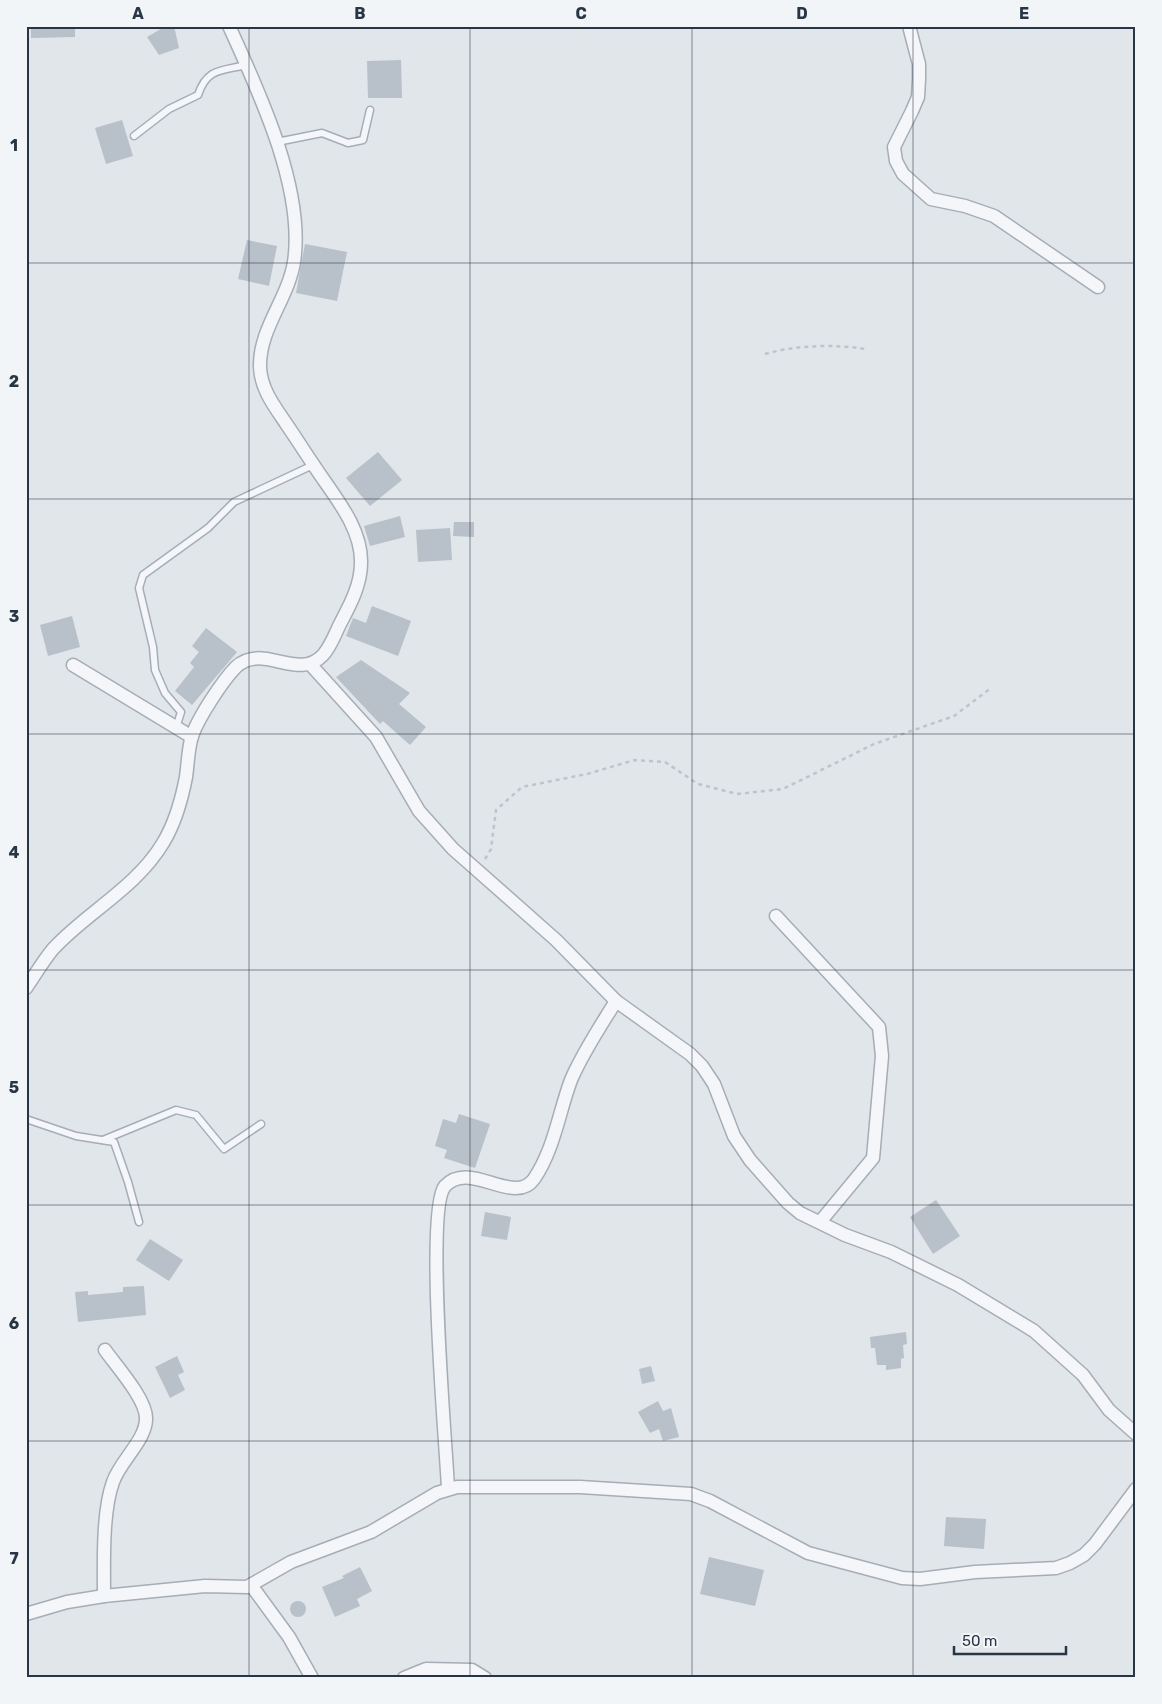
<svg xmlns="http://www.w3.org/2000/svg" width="1162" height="1704" font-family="Rubik,sans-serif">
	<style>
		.building { fill: #b8c0c9 }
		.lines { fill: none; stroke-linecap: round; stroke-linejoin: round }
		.service-casing { stroke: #a6adb6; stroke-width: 9 }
		.minor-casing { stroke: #a6adb6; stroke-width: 15 }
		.path { stroke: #c0c4ca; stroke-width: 2.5; stroke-dasharray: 4 4; stroke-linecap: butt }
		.service { stroke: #f5f6f9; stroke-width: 6 }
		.minor { stroke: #f5f6f9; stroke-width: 12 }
		.grid { fill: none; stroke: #283544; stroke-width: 1; stroke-opacity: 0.55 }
		.neatline { fill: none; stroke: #283544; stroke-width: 2 }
		.grid-label { font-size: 16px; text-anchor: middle; font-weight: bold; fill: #283544 }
	</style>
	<rect width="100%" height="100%" fill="#e1e6eb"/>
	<g class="building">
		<path d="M 31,26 L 75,26 L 75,37 L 31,38 Z"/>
		<path d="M 166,26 L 174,26 L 179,48 L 159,55 L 147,37 Z"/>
		<path d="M 401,60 L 402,98 L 368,98 L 367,61 Z"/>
		<path d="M 122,120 L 133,156 L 106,164 L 95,128 Z"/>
		<path d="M 247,240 L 277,246 L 269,286 L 238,279 Z"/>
		<path d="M 305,244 L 347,252 L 337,301 L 296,293 Z"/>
		<path d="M 378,452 L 402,480 L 370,506 L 346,478 Z"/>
		<path d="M 400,516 L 405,537 L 370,546 L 364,526 Z"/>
		<path d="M 454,522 L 474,522 L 474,537 L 453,536 Z"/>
		<path d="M 450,528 L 452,560 L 418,562 L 416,530 Z"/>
		<path d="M 372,606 L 411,621 L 398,656 L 346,636 L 353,618 L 366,623 Z"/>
		<path d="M 72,616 L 80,647 L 48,656 L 40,625 Z"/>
		<path d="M 206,628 L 237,652 L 192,705 L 175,691 L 194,667 L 190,663 L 199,652 L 192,646 Z"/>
		<path d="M 361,660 L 410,693 L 399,704 L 426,727 L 410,745 L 383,721 L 380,724 L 336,677 Z"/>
		<path d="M 459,1114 L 490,1124 L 475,1168 L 444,1158 L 447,1150 L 435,1146 L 443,1119 L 456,1123 Z"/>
		<path d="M 936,1200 L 960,1236 L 933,1254 L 910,1217 Z"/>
		<path d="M 485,1212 L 511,1217 L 507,1240 L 481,1236 Z"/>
		<path d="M 150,1239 L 183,1260 L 169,1281 L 136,1260 Z"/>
		<path d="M 144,1286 L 146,1315 L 78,1322 L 75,1292 L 88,1291 L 88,1295 L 123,1292 L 123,1287 Z"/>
		<path d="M 906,1332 L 907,1344 L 903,1345 L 904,1358 L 901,1359 L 901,1368 L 886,1370 L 886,1365 L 877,1365 L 875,1348 L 871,1348 L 870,1337 Z"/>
		<path d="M 177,1356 L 184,1372 L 178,1375 L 185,1390 L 170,1398 L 155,1367 Z"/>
		<path d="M 651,1366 L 655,1381 L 642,1384 L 639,1369 Z"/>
		<path d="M 658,1401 L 663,1411 L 671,1408 L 679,1437 L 663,1441 L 659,1429 L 650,1433 L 638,1412 Z"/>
		<path d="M 946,1517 L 986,1519 L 984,1549 L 944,1546 Z"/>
		<path d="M 709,1557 L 764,1570 L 755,1606 L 700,1594 Z"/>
		<path d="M 360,1567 L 372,1591 L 357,1599 L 360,1606 L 335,1617 L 322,1587 L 344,1578 L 342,1576 Z"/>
		<circle cx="298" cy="1609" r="8"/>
	</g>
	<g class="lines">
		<defs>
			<g id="service">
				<path d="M 134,136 L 169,109 L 198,95 C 207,68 221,71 246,65"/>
				<path d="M 277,142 L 322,133 L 348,143 L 363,140 L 370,110"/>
				<path d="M 176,728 L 181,712 L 165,693 L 155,670 L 153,647 L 139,588 L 143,575 L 208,528 L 234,502 L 313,465"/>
				<path d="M 26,1119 L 76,1136 L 114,1142 L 128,1182 L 139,1222"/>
				<path d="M 103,1140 L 176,1110 L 196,1115 L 224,1149 L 261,1124"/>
			</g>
			<g id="minor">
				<path d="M 909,26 L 919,64 L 919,79 L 918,97 L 912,111 L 894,147 L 896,161 L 903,174 L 931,199 L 965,206 L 994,216 L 1098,287"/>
				<path d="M 310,664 L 376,737 L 419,811 L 453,849 L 556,940 L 616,1001 L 690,1054 L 702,1066 L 714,1084 L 734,1136 L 750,1160 L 788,1203 L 800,1213 L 845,1235 L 891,1252 L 958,1285 L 1034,1331 L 1083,1375 L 1109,1410 L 1136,1434"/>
				<path d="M 73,665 L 192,737"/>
				<path d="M 776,916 L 879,1027 L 882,1056 L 873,1158 L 820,1222"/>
				<path d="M 26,988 C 35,975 43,961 53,949 C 87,912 136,888 163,843 C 174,825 182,798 186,777 C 188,763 188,749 192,736 C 198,718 223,680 236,667 C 262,642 298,682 323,655 C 331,646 335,634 340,624 C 350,605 361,585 361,563 C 362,526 332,494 313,464 C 304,451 296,438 287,425 C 275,407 261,390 260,367 C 259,329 288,299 294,262 C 305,189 259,92 229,26"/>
				<path d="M 448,1488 C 446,1445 425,1209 445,1186 C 470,1159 514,1207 534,1179 C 554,1150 559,1112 571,1080 C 583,1052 600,1027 616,1001"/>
				<path d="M 251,1585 L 289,1637 L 312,1678"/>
				<path d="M 104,1596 C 104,1564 102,1512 113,1482 C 120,1461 147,1439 146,1418 C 146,1399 117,1367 105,1350"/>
				<path d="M 26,1614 L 67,1602 L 104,1596 L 205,1586 L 247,1587 L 291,1562 L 371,1532 L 437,1493 L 457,1487 L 580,1487 L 691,1494 L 710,1501 L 808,1553 L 902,1578 L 920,1579 L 975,1572 L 1056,1568 L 1070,1563 L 1084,1555 L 1095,1544 L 1136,1489"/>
				<path d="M 404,1678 L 426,1669 L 472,1670 L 485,1678"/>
			</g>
		</defs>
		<use href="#service" class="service-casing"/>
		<use href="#minor" class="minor-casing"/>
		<g class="path">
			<path d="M 765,354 C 797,345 833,344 865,349"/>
			<path d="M 485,859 L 491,849 L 496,810 L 522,787 L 587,774 L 635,760 L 665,762 L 698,784 L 737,794 L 783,789 L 874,744 L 954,716 L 991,688"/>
		</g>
		<use href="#service" class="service"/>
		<use href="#minor" class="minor"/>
	</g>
	<path class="grid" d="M 249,26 L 249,1678M 470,26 L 470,1678M 692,26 L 692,1678M 913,26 L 913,1678M 26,263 L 1136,263M 26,499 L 1136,499M 26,734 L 1136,734M 26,970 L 1136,970M 26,1205 L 1136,1205M 26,1441 L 1136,1441"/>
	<rect width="1162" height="1704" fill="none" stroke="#f1f5f8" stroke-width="55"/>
	<path d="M954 1646v8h112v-8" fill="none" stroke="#283544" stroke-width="2.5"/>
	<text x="962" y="1646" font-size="15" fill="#283544" stroke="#f1f5f8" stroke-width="4" paint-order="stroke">50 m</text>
	<rect x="28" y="28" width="1106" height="1648" class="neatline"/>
	<g class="grid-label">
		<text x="138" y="19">A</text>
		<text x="360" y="19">B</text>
		<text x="581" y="19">C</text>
		<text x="802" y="19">D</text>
		<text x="1024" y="19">E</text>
		<text x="14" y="151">1</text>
		<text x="14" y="387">2</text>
		<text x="14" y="622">3</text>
		<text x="14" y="858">4</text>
		<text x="14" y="1093">5</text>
		<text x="14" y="1329">6</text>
		<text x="14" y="1564">7</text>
	</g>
</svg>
